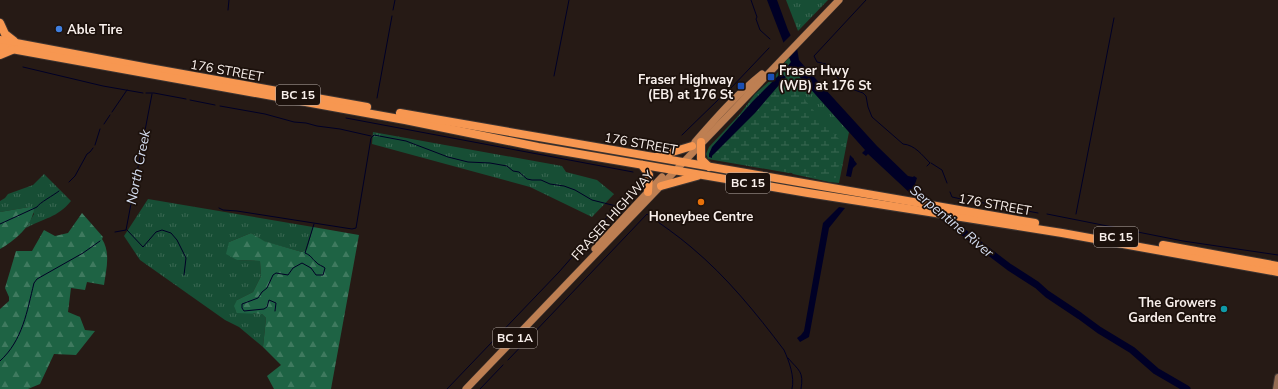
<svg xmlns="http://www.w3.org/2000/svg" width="1278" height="389" font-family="'Nunito Sans',sans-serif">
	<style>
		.grass { fill: url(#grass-tufts) }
		.forest { fill: url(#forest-firs) }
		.wetland { fill: url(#wetland-marsh) }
		.water { fill: #000026 }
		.pier { fill: #261a15 }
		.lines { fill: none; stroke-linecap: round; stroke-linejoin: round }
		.stream { stroke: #000026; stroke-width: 1 }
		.river { stroke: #000026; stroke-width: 7 }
		.secondary-casing { stroke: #3d3431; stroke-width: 8 }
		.primary-casing { stroke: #3d3431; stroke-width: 8 }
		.highway-casing { stroke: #3d3431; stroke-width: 10 }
		.secondary { stroke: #936c53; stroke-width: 6 }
		.primary { stroke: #be7f52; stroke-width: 7 }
		.highway { stroke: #f79751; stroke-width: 8 }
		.shop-dot { fill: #3f7fe0; stroke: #1c110c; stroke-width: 1.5 }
		.transit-dot { fill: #1a4fb4; stroke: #1c110c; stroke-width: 1.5 }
		.food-dot { fill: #e8710a; stroke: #1c110c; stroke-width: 1.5 }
		.culture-dot { fill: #0f9aa8; stroke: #1c110c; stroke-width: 1.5 }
		.labels { text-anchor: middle; stroke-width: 3.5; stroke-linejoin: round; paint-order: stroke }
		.shield { fill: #1c110c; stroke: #b6aca8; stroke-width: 1 }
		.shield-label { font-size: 12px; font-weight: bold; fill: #f8efeb }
		.poi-label { font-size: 13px; font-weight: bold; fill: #f8efeb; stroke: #1c110c; text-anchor: start }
		.street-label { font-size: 13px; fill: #f8efeb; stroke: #1c110c }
		.water-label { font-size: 14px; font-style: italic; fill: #d3dcef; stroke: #1c110c }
	</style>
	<defs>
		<pattern id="grass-tufts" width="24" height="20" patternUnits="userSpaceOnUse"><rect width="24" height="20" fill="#174e35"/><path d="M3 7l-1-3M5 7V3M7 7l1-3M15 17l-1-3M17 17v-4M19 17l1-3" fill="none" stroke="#3a6852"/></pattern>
		<pattern id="forest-firs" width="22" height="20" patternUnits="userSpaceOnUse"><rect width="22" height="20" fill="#1e6344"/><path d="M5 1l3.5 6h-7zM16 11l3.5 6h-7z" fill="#3f7a5f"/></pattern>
		<pattern id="wetland-marsh" width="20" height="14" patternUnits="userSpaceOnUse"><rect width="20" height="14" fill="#174e35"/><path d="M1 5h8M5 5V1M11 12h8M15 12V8" fill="none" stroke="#3a6852"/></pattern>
	</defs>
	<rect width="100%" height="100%" fill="#261a15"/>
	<g class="grass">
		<path d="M 786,0 L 828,0 L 798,31 Z"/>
		<path d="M 789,57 L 791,62 L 787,67 L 796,76 L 798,74 L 849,132 L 839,183 L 829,182 L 793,174 L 791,172 L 789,173 L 708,159 L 706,154 L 709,147 L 740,114 L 755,94 L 775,76 Z"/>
		<path d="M 373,132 L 562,166 L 566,172 L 597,180 L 614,194 L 592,217 L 530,187 L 372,144 Z"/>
		<path d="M 44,174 L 71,201 C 57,218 44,218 26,228 L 34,214 L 29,207 L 0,212 L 0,201 L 5,198 L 8,194 L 33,185 Z"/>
		<path d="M 148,199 L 313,227 L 307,249 L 302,252 L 263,241 L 251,233 L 229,242 L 237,260 L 260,261 L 261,276 L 253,292 L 237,300 L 254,314 L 262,314 L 266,318 L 263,347 L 239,327 L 225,320 L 140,260 L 124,236 Z"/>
	</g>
	<g class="forest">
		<path d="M 29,207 L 34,208 C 33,226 14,241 0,249 L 0,212 Z"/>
		<path d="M 82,213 L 103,237 L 102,239 C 111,253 106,270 104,285 L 87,282 L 85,290 L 71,288 L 68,312 L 80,317 L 85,330 L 95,331 L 76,355 L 54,354 L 40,384 L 28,389 L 0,389 L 0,309 L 9,301 L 9,297 L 5,288 L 16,251 L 32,251 L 44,230 L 55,236 L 68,233 Z"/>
		<path d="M 313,227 L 359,235 L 331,389 L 274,389 L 267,376 L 281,365 L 263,347 L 266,318 L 262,314 L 237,313 L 234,306 L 237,300 L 253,292 L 261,276 L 260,261 L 237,260 L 226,254 L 229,242 L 251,233 L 264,241 L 302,252 L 307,249 Z"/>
	</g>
	<path class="wetland" d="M 786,77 L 825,124 L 838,138 L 844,143 L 836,178 L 824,179 L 712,158 L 712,156 L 755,113 Z"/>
	<g class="water">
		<path d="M 767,0 L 777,0 L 788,30 L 797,48 L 799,60 L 805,67 L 877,146 L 908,176 L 913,177 L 914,176 L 917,178 L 915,184 L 920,189 L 912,195 L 868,154 L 866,156 L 862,153 L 865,150 L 798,75 L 795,76 L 787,67 L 791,62 Z"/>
		<path d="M 781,73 L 786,77 L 755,113 L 712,156 L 712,158 L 709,157 L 709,154 L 712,147 L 753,101 Z"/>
		<path d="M 850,155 L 854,159 L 854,160 L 857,164 L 853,168 L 851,177 L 846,176 Z"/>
		<path d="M 839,207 L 845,208 L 829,228 L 810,332 L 809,337 L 800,342 L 797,338 L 801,335 L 804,331 L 823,223 Z"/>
	</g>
	<path class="pier" d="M 792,34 L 795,42 L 788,58 L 782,44 Z"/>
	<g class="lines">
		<g class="stream">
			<path d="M 751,0 L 757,17 L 756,19 L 760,30 L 770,39"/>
			<path d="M 866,0 L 814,56 L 817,62 L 826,64 L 846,87 L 863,93 L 866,96 L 868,107 L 872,117 L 903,144 C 915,145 922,155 930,163 L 927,166"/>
			<path d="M 228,10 L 229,0"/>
			<path d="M 393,10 L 395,0"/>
			<path d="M 23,67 L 103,86 L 143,93"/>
			<path d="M 554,76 L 569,0"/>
			<path d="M 731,88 L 769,48"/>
			<path d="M 146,93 L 154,93 L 186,99"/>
			<path d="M 377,98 L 392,16"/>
			<path d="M 190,100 L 215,105"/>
			<path d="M 220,106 L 265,114 L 294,122 L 306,123 L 317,126 L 340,129 L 371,136"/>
			<path d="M 112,112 L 127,90"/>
			<path d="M 346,118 L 633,172"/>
			<path d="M 104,124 L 110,115"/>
			<path d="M 682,135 L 720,98"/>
			<path d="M 95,145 L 100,129"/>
			<path d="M 931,163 L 942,170 L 947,183"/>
			<path d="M 69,182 L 75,176 L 87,154 L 90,152 L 93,148"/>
			<path d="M 950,192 L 952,197 L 961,199"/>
			<path d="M 968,200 L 1038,213"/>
			<path d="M 219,208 L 223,210 L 237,211 L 352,229 L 356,228 L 371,138 L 374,135 L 406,141 L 448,157 L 468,162 L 490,163 L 507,166 L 513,171 L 519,172 L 527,179 L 532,180 L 541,180 L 550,184 L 564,186 L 575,190 L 592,200 L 616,206"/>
			<path d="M 1047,214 L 1183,241 L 1278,255"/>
			<path d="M 1076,214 L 1114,18"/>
			<path d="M 0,224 L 37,207 C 39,203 54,195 59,191"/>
			<path d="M 127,230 L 143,247 L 156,232 L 162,230 L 171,233 L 177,240 L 186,258 L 184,275"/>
			<path d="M 115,232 L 126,230 L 152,94"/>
			<path d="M 275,311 L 276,303 L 269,300 L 267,307 L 264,309 L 244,311 L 242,308 L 242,304 L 258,298 L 262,292 L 267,288 L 273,275 L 276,273 L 288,275 L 293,268 L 302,263 L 311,268 L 316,275 L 323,275 L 325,268 C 323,266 318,265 316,262 C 311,258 312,256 305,253 L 314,224"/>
			<path d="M 788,358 C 799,371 804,371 801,389"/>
			<path d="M 508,360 L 647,214 C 662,225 677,235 691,247 C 727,277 756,313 784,350 C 789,361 795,377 792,389"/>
			<path d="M 0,361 C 23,340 27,311 34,283 L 37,279 L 83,253 L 100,241"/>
			<path d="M 447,389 L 559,272 L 616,207"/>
			<path d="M 480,389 L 503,365"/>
		</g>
		<g class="river">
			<path d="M 910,185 L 930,206"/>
			<path d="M 938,213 L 1009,267 L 1037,285 L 1047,294 L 1080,316 L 1099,330 L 1132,350 L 1156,371 L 1187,389"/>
		</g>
		<defs>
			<path id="secondary" d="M 1276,389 L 1278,377"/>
			<g id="primary">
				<path d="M 695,142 C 716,118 737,94 762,74"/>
				<path d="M 595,249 L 662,177"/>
				<path d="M 466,389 L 839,0"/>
			</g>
			<g id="highway">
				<path d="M 0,23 L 5,34 L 14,41"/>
				<path d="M 0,40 L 149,68 L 367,107"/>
				<path d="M 0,47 L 405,120 L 538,147 L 808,193 L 1062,233 L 1278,272"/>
				<path d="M 0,55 L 12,50"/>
				<path d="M 400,113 L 1035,223"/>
				<path d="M 701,142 L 701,159 L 709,167"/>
				<path d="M 656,157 L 692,146"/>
				<path d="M 642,165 L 649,175 L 648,192"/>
				<path d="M 661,186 L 697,176"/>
				<path d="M 1163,245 L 1278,266"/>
			</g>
		</defs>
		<use href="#secondary" class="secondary-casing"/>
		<use href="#primary" class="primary-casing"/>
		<use href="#highway" class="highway-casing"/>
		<use href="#secondary" class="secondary"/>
		<use href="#primary" class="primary"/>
		<use href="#highway" class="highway"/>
	</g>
	<circle class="shop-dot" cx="59" cy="29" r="4"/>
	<g class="transit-dot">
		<rect x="767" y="73" width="8" height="8" rx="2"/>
		<rect x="737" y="82" width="8" height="8" rx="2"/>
	</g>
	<circle class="food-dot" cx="701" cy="202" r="4"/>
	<circle class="culture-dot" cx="1224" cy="309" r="4"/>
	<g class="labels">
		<g class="shield">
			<rect x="276" y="85" width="44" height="20" rx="3"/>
			<rect x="726" y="173" width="44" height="20" rx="3"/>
			<rect x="1094" y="227" width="44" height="20" rx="3"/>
			<rect x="493" y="328" width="44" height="20" rx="3"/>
		</g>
		<g class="shield-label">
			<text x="298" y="99">BC 15</text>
			<text x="748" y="187">BC 15</text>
			<text x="1116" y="241">BC 15</text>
			<text x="515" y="342">BC 1A</text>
		</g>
		<g class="poi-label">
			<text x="67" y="34">Able Tire</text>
			<text x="779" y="75">Fraser Hwy<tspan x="779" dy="15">(WB) at 176 St</tspan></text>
			<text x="733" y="84" text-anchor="end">Fraser Highway<tspan x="733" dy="15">(EB) at 176 St</tspan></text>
			<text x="701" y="221" text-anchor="middle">Honeybee Centre</text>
			<text x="1216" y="307" text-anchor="end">The Growers<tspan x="1216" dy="15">Garden Centre</tspan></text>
		</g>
		<g class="street-label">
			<text transform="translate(227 70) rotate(10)" y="5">176 STREET</text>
			<text transform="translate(641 143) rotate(10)" y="5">176 STREET</text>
			<text transform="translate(995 204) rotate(10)" y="5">176 STREET</text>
			<text transform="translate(612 215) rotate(-48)" y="5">FRASER HIGHWAY</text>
		</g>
		<g class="water-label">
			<text transform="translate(138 167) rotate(-79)" y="5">North Creek</text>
			<text transform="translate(952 221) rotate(40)" y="5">Serpentine River</text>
		</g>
	</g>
</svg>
